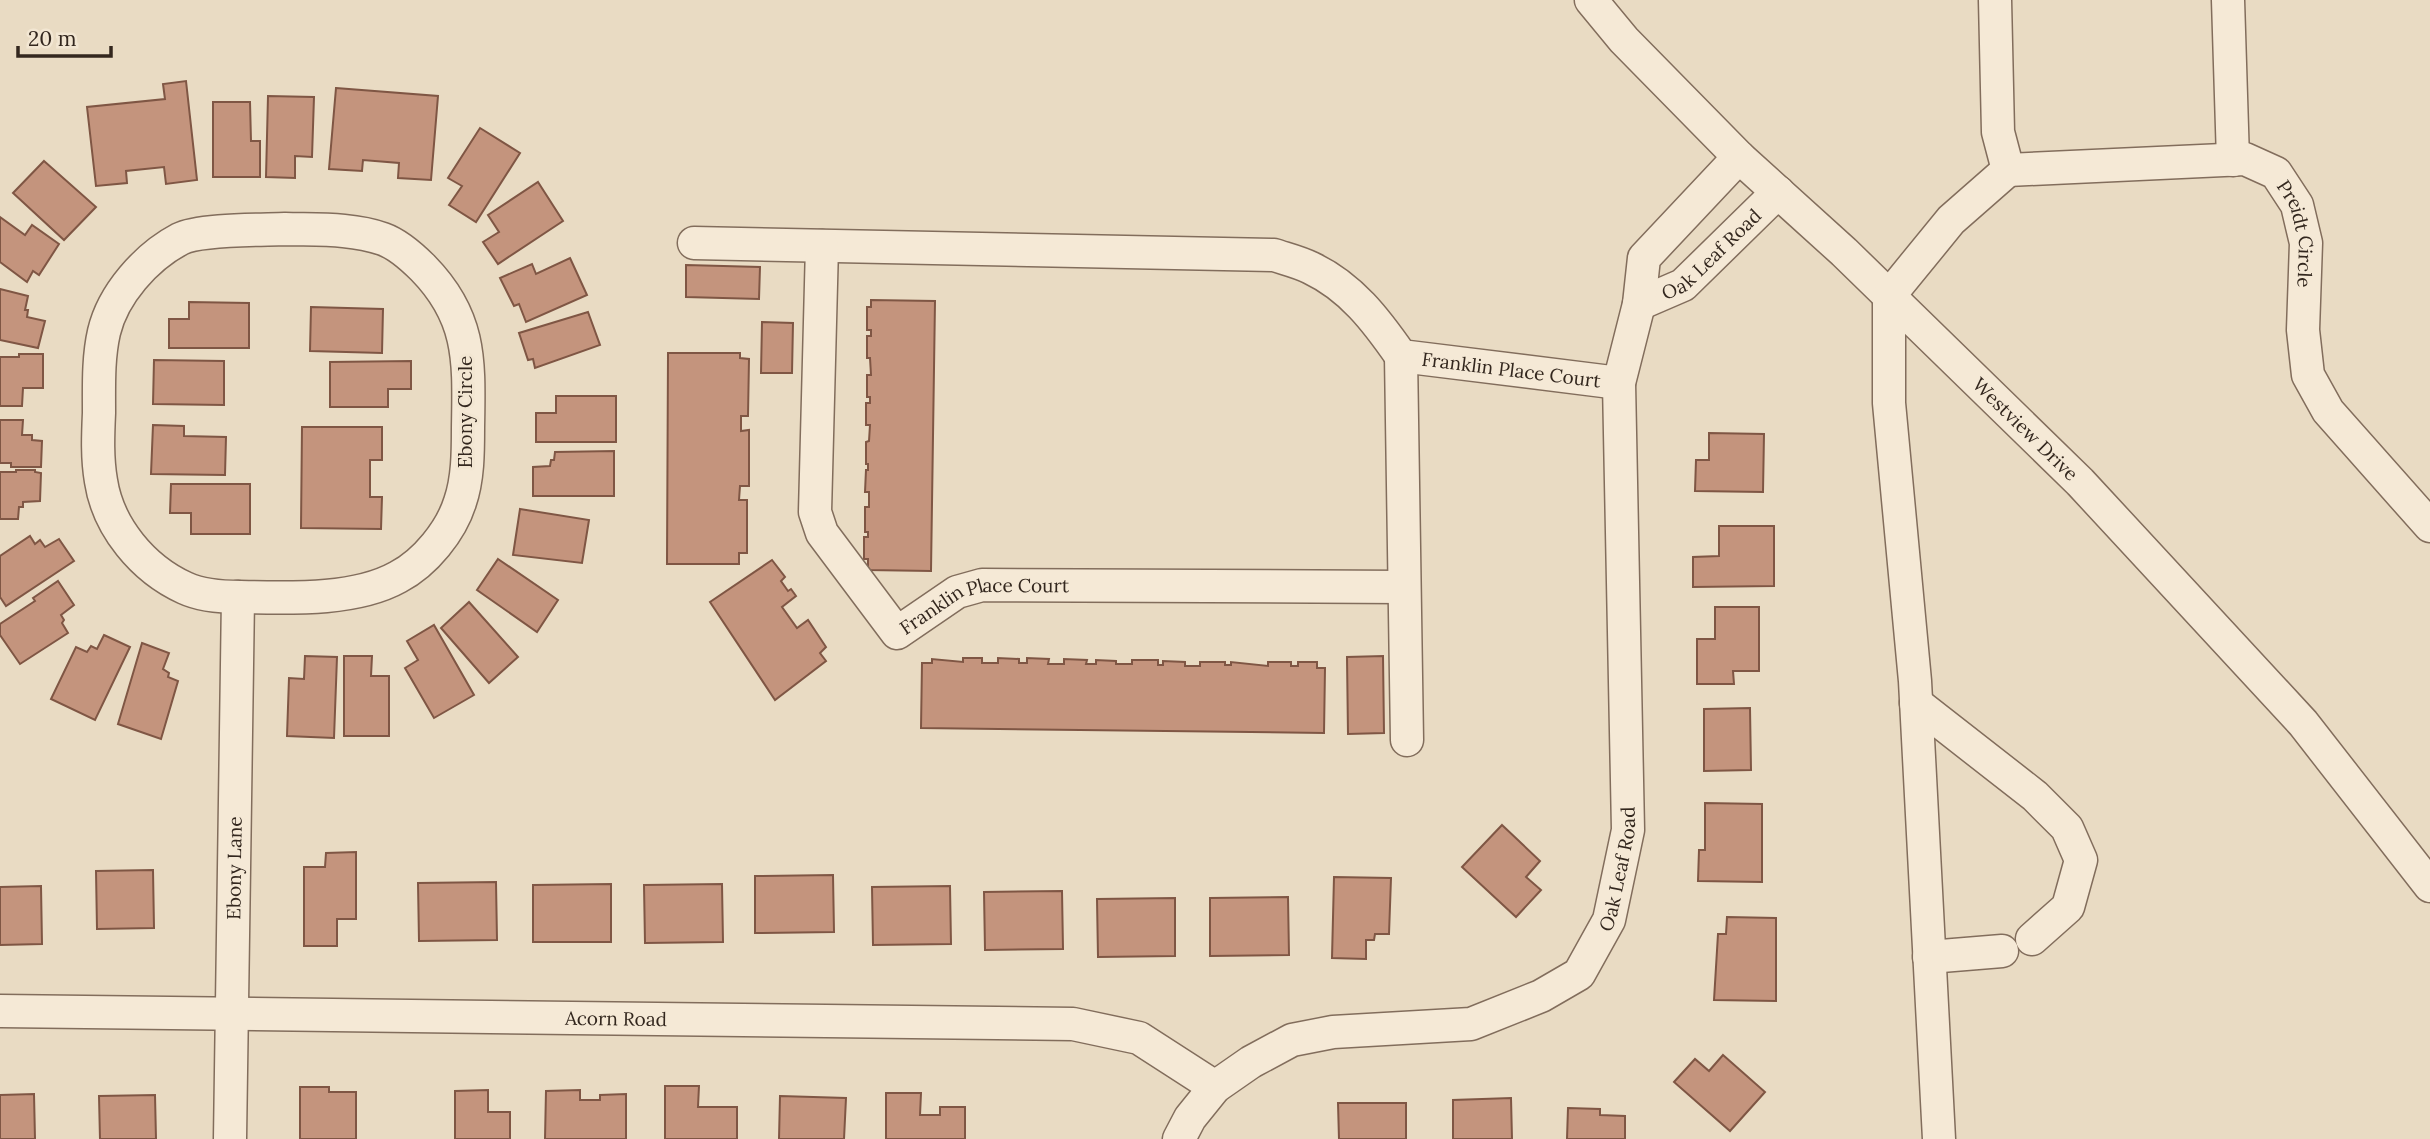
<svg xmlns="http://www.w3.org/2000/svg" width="2430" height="1139" font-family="Lora,serif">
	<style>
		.building { fill: #c4947d; stroke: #7f5644; stroke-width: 2 }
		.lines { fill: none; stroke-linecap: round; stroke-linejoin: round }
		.minor-casing { stroke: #826d5c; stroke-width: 35 }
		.minor { stroke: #f5e9d6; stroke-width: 32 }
		.labels { text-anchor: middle; stroke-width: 6; stroke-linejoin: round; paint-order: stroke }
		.street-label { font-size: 19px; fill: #33271e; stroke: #f2e6d2 }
	</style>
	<rect width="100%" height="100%" fill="#e9dbc3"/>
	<g class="building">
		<path d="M 186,81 L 197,180 L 166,184 L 164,167 L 126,171 L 127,183 L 96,186 L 87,107 L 165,99 L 163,84 Z"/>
		<path d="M 336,88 L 438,96 L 431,180 L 398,178 L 399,163 L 363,160 L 362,171 L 329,169 Z"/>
		<path d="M 268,96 L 314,97 L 312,157 L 295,156 L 295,178 L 266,177 Z"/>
		<path d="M 213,102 L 250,102 L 251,141 L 260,141 L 260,177 L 213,177 Z"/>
		<path d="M 480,128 L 520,153 L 476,222 L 449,205 L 462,186 L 448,178 Z"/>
		<path d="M 44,161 L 96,207 L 64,240 L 13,193 Z"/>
		<path d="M 538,182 L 563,221 L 498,264 L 483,242 L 499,232 L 488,215 Z"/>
		<path d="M 0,217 L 25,235 L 32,225 L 59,244 L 39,275 L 33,271 L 27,282 L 0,262 Z"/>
		<path d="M 570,258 L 587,295 L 526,322 L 519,304 L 514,306 L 500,278 L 532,264 L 536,274 Z"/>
		<path d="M 686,265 L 760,267 L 759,299 L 686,297 Z"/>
		<path d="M 0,289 L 28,296 L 25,310 L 28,310 L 27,317 L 45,321 L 38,348 L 0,340 Z"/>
		<path d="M 871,300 L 935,301 L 931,571 L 868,570 L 868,559 L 864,559 L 864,537 L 868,537 L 868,532 L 865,532 L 865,507 L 869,507 L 869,492 L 865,492 L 866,470 L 868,470 L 868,464 L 866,464 L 866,442 L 869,441 L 870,425 L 866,425 L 866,403 L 870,403 L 870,397 L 867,397 L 867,375 L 871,375 L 870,358 L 867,358 L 867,336 L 871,336 L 871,330 L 867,330 L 867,307 L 871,307 Z"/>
		<path d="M 189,302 L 249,303 L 249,348 L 169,348 L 169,319 L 189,319 Z"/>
		<path d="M 311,307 L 383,309 L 382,353 L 310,351 Z"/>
		<path d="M 588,312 L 600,345 L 535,368 L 533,359 L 528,360 L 519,333 Z"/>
		<path d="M 762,322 L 793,323 L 792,373 L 761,373 Z"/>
		<path d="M 668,353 L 740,353 L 740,358 L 749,359 L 748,416 L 741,416 L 741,431 L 749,430 L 749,486 L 740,486 L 739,500 L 747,500 L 747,553 L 739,553 L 739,564 L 667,564 Z"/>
		<path d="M 19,354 L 43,354 L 43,388 L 23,388 L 22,406 L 0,406 L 0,357 L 19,357 Z"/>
		<path d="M 154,360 L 224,361 L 224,405 L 153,404 Z"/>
		<path d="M 411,361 L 411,389 L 388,389 L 388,407 L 330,407 L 330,362 Z"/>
		<path d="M 556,396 L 616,396 L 616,442 L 536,442 L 536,413 L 556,413 Z"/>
		<path d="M 0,420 L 23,420 L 22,435 L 32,435 L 32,440 L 42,441 L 41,467 L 11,467 L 11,463 L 0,463 Z"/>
		<path d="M 153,425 L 184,426 L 184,436 L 226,437 L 225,475 L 151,474 Z"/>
		<path d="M 302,427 L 382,427 L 382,460 L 370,460 L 370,497 L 382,497 L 381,529 L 301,528 Z"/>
		<path d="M 1709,433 L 1764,434 L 1763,492 L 1695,491 L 1696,460 L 1709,460 Z"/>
		<path d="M 614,451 L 614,496 L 533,496 L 533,467 L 550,466 L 551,460 L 554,460 L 555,452 Z"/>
		<path d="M 16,470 L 35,470 L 35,472 L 41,473 L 40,501 L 23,502 L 23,507 L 19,507 L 18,519 L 0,519 L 0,472 L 16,472 Z"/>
		<path d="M 171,484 L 250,484 L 250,534 L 191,534 L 191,513 L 170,513 Z"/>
		<path d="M 520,509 L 589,520 L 582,563 L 513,555 Z"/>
		<path d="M 1719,526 L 1774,526 L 1774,586 L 1693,587 L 1693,557 L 1719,556 Z"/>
		<path d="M 30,536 L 35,544 L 40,540 L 45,547 L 59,539 L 74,561 L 6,606 L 0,597 L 0,556 Z"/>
		<path d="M 498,559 L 558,600 L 537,632 L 477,590 Z"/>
		<path d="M 772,560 L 785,577 L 781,581 L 788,591 L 791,589 L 796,596 L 782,607 L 797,628 L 808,620 L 826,647 L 820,653 L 826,661 L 775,700 L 710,602 Z"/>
		<path d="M 58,581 L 74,605 L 61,615 L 64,620 L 62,623 L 68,633 L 20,664 L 0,635 L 0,624 L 35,601 L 33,598 Z"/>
		<path d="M 469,602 L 518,657 L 489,683 L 441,628 Z"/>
		<path d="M 1715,607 L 1759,607 L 1759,671 L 1733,671 L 1734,684 L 1697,684 L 1697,639 L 1715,639 Z"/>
		<path d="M 434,625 L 474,695 L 434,718 L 405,668 L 418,660 L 407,641 Z"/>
		<path d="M 104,635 L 130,647 L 95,720 L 51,699 L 76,647 L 87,652 L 91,646 L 97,649 Z"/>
		<path d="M 142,643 L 169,653 L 163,669 L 169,673 L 168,677 L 178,681 L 161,739 L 118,724 Z"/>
		<path d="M 305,656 L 337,657 L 334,738 L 287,736 L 289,678 L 304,679 Z"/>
		<path d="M 344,656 L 372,656 L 371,676 L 389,676 L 389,736 L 344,736 Z"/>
		<path d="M 1383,656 L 1384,733 L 1348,734 L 1347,657 Z"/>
		<path d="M 963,658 L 982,658 L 982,663 L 998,663 L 998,658 L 1019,659 L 1019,663 L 1027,663 L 1027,658 L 1049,659 L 1048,664 L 1064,664 L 1064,659 L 1087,660 L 1086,664 L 1096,664 L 1096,660 L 1116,661 L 1116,664 L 1132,664 L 1132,660 L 1158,660 L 1158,665 L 1163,665 L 1163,661 L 1185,662 L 1185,666 L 1200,666 L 1200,662 L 1225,662 L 1225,665 L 1231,665 L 1231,662 L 1268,666 L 1268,662 L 1291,662 L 1291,666 L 1298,666 L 1298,662 L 1317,662 L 1317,668 L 1325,668 L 1324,733 L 921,728 L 922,663 L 932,663 L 932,659 L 963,662 Z"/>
		<path d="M 1750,708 L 1751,770 L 1704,771 L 1704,709 Z"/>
		<path d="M 1705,803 L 1762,804 L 1762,882 L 1698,881 L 1699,850 L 1705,850 Z"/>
		<path d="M 1502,825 L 1540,861 L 1526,877 L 1541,890 L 1516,917 L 1462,867 Z"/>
		<path d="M 356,852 L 356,919 L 337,919 L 337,946 L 304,946 L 304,867 L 325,867 L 326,853 Z"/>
		<path d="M 153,870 L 154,928 L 97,929 L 96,871 Z"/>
		<path d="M 833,875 L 834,932 L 755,933 L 755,876 Z"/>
		<path d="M 1334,877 L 1391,878 L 1389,934 L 1375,934 L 1374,940 L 1366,940 L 1366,959 L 1332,958 Z"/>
		<path d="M 496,882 L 497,940 L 419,941 L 418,883 Z"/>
		<path d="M 611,884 L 611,942 L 533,942 L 533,885 Z"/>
		<path d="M 722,884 L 723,942 L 645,943 L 644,885 Z"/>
		<path d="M 41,886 L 42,944 L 0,945 L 0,887 Z"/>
		<path d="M 950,886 L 951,944 L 873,945 L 872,887 Z"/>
		<path d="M 1062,891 L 1063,949 L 985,950 L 984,892 Z"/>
		<path d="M 1288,897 L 1289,955 L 1210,956 L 1210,898 Z"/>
		<path d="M 1175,898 L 1175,956 L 1098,957 L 1097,899 Z"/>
		<path d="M 1727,917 L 1776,918 L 1776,1001 L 1714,1000 L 1718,934 L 1726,934 Z"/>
		<path d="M 1723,1055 L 1765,1092 L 1730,1131 L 1674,1082 L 1695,1059 L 1709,1071 Z"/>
		<path d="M 665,1086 L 699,1086 L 698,1107 L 737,1107 L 737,1139 L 665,1139 Z"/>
		<path d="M 300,1087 L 329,1087 L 329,1092 L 356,1092 L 356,1139 L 300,1139 Z"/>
		<path d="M 488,1090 L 488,1112 L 510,1112 L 510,1139 L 455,1139 L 455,1091 Z"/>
		<path d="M 580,1090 L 580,1100 L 600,1100 L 600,1095 L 626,1094 L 626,1139 L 545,1139 L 546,1091 Z"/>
		<path d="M 886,1093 L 921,1093 L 920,1115 L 940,1115 L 940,1107 L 965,1107 L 965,1139 L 886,1139 Z"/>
		<path d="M 34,1094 L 35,1139 L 0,1139 L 0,1095 Z"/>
		<path d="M 155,1095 L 156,1139 L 100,1139 L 99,1096 Z"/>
		<path d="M 780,1096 L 846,1098 L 844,1139 L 779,1139 Z"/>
		<path d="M 1511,1098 L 1512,1139 L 1453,1139 L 1453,1100 Z"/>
		<path d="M 1338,1103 L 1406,1103 L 1406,1139 L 1339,1139 Z"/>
		<path d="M 1568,1108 L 1600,1109 L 1600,1115 L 1625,1116 L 1625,1139 L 1567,1139 Z"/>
	</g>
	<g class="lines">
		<defs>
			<g id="minor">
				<path id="s1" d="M 1591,0 L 1624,40 L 1739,157 L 1844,252 L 2080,482 L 2303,723 L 2430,886"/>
				<path id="s2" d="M 1995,0 L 1998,132 L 2008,170 L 2245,159 L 2276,173 L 2297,205 L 2306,243 L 2303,330 L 2308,375 L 2328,411 L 2430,526"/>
				<path d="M 2228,0 L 2233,160"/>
				<path d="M 285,229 C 317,230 352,228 383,239 C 397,244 412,257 423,268 C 472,318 469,362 468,428 C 468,452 468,479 460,502 C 451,531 425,563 398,577 C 355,601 289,598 240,597 C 222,597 202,596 185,588 C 143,569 108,527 101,481 C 97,458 98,435 99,413 C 99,386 98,358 104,332 C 113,294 146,257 180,239 C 199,229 261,230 285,229 Z"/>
				<path id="s3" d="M 694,243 L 1274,255 C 1286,259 1299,262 1311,268 C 1351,287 1376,320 1401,356 L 1619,383"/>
				<path id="s4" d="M 822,246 L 815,512 L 822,533 L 897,633 L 957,592 L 982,585 L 1404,587"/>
				<path id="s5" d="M 1639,304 L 1683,285 L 1778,192"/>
				<path d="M 1401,356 L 1407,740"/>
				<path d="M 1916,703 L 2035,796 L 2067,828 L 2081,860 L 2068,907 L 2032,939"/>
				<path d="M 1929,957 L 2002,951"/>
				<path id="s6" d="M 0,1011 L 1073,1024 L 1139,1038 L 1215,1087"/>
				<path id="s7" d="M 230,1139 L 238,597"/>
				<path id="s8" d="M 1179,1139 L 1190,1118 L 1215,1087 L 1251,1062 L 1292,1040 L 1333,1032 L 1471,1024 L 1541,996 L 1579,974 L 1609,920 L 1628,830 L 1619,383 L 1639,304 L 1644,258 L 1739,157"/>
				<path d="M 1939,1139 L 1915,681 L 1889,403 L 1889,296 L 1951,220 L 2008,170"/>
			</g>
		</defs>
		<use href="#minor" class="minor-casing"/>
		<use href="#minor" class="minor"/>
	</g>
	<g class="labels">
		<g class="street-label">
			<text dy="7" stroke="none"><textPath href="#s2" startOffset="509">Preidt Circle</textPath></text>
			<text dy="7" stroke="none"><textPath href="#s5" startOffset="89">Oak Leaf Road</textPath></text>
			<text dy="7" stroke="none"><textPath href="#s3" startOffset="858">Franklin Place Court</textPath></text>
			<text transform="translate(465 412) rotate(-90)" y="7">Ebony Circle</text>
			<text dy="7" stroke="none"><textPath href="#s1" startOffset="611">Westview Drive</textPath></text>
			<text dy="7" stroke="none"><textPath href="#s4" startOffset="509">Franklin Place Court</textPath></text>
			<text dy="7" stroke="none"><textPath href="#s8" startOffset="567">Oak Leaf Road</textPath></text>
			<text dy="7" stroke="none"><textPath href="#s7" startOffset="271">Ebony Lane</textPath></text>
			<text dy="7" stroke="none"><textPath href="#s6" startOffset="616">Acorn Road</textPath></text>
		</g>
	</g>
	<path d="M18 46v10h93v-10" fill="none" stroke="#33271e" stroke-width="3.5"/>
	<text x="28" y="46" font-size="21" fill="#33271e" stroke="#f2e6d2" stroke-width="5" paint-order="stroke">20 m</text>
</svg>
